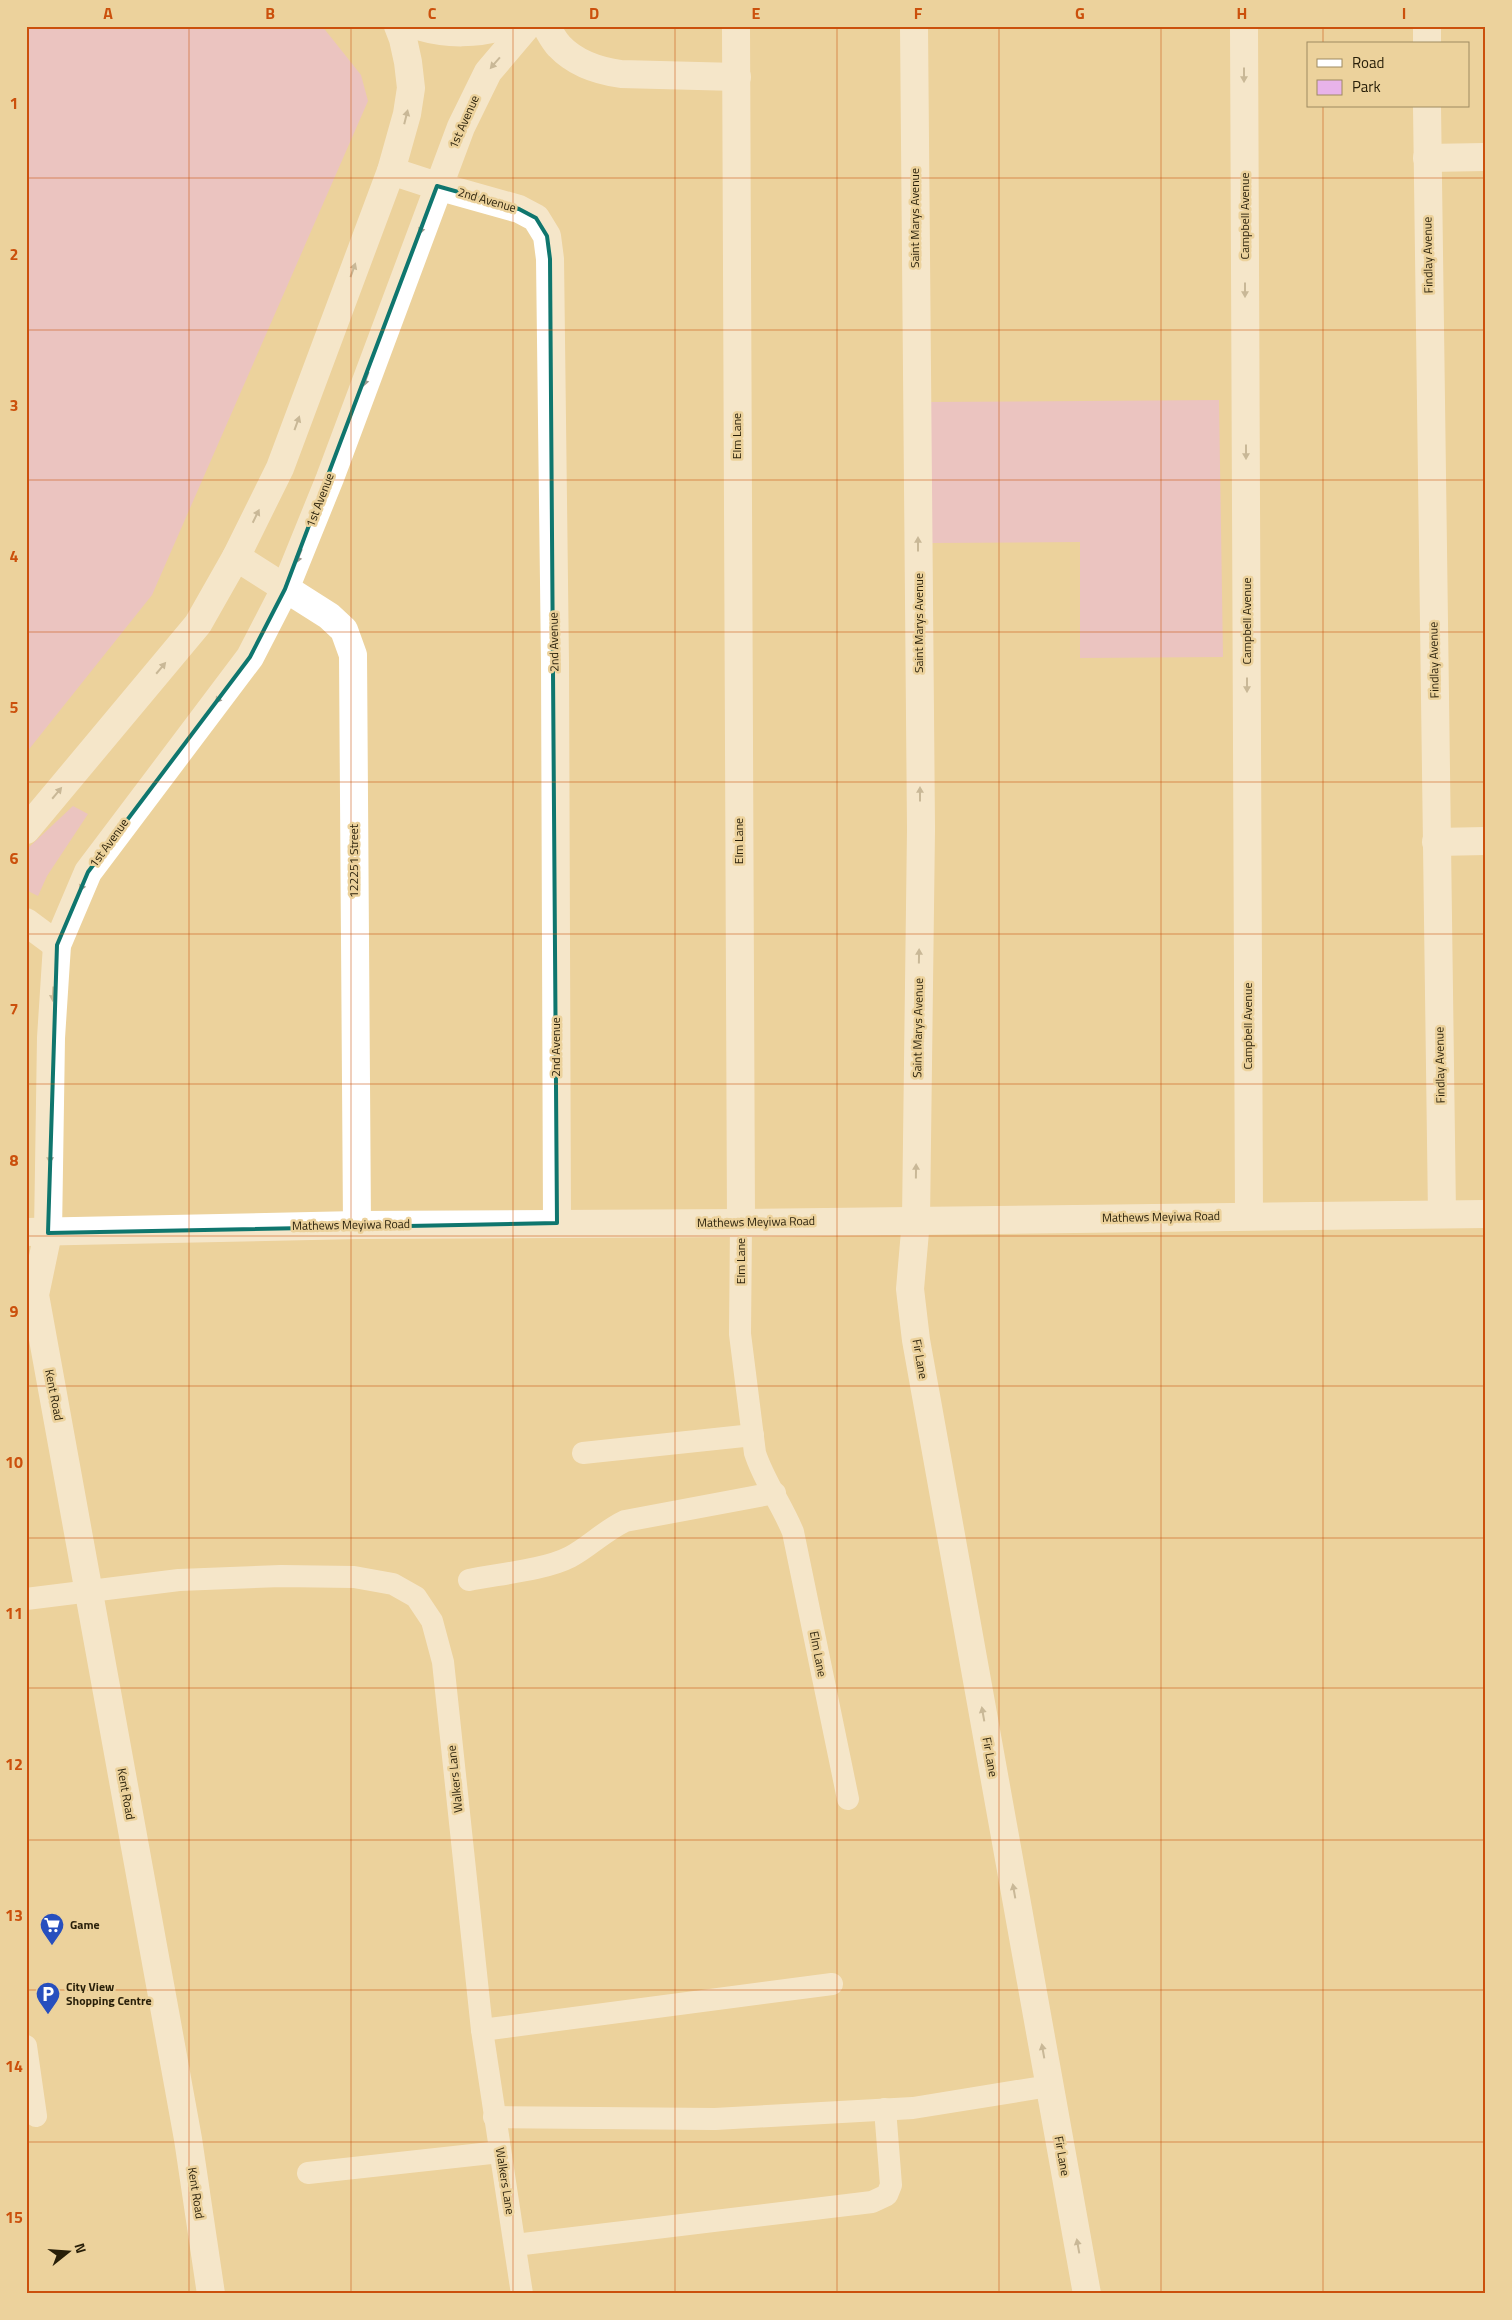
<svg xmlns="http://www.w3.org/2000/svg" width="1512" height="2320" font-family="'Titillium Web',sans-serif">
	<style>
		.green { fill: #e8b3ea }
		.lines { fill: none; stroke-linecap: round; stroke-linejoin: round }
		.service { stroke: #fff; stroke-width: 22 }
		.minor { stroke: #fff; stroke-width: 28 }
		.tertiary { stroke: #fff; stroke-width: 28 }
		.secondary { stroke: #fff; stroke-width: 28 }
		.oneway { fill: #9e9a90 }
		.marked { fill: none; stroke: #0f766e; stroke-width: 4; stroke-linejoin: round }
		.grid { fill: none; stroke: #cb500c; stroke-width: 1; stroke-opacity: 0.55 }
		.labels { text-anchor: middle; stroke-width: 5; stroke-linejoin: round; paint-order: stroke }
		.street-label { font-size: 12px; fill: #281f09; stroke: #ecd29c }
		.poi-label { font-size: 12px; font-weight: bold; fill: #281f09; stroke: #ecd29c; text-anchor: start }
		.neatline { fill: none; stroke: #cb500c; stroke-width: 2 }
		.grid-label { font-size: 16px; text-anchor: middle; font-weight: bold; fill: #cb500c }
	</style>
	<rect width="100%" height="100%" fill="#ecd29c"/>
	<g class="green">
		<path d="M 26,26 L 322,26 L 361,75 L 368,101 L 152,595 L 26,753 Z"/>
		<path d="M 1219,400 L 1223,657 L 1080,658 L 1080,542 L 930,543 L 929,402 Z"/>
		<path d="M 73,806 L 88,814 L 47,876 L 38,896 L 26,890 L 26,850 Z"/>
	</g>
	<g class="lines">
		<g class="service">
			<path d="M 741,1223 L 740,1334 L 755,1453 C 764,1481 782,1505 793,1532 L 848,1799"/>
			<path d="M 583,1453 L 753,1435"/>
			<path d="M 469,1580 C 498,1574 545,1570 570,1557 C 589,1547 604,1531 625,1521 L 775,1493"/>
			<path d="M 26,1599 L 179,1580 L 281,1576 L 354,1577 L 393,1584 L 416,1597 L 432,1621 L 443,1662 L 482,2030 L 522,2294"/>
			<path d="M 482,2030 L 832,1984"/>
			<path d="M 26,2046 L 36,2116"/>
			<path d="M 494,2117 L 715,2119 L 913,2108 L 1049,2086"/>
			<path d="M 308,2173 L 500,2152"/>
			<path d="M 515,2245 L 872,2202 L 887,2195 L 891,2185 L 885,2109"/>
		</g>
		<g class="minor">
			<path d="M 546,26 C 550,33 554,41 559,46 C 575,63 599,71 621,74 L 737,77"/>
			<path d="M 736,26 L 741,1223"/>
			<path d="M 914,26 L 921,829 L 916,1220 L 910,1289 L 916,1340 L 1087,2294"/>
			<path d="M 1244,26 L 1249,1216"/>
			<path d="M 1427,26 L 1427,44"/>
			<path d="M 1427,106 L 1442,1214"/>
			<path d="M 1427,158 L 1486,157"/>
			<path d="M 391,171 L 437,186 L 519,209 L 536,218 L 547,236 L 550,259 L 555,663 L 557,1223"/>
			<path d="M 236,557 L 329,616 L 344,630 L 353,655 L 357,1225"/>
			<path d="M 1436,842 L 1486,841"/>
		</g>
		<g class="tertiary">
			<path d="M 26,922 L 57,945"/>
			<path d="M 26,1232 L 357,1225 L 741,1223 L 1486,1214"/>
		</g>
		<g class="secondary">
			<path d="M 418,26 C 449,35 475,34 506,26"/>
			<path d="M 26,830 L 198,624 L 236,557 L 280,468 L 391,171 L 407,114 L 411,88 L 408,62 L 403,39 L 398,26"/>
			<path d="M 211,2294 L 188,2139 L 35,1295 L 48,1233 L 51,1038 L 57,945 L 88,872 L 250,657 L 285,589 L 330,478 L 461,127 L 488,72 L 527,26"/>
		</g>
	</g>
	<defs><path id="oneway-solid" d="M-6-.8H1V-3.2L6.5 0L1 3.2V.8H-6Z" transform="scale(1.25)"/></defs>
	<g class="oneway">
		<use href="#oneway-solid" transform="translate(495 63) rotate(131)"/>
		<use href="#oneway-solid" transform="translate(1244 75) rotate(90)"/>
		<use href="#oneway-solid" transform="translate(406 117) rotate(-76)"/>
		<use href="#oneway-solid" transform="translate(422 227) rotate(110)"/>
		<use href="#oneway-solid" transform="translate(353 270) rotate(-70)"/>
		<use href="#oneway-solid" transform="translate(1245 290) rotate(90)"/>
		<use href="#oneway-solid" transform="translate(366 379) rotate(110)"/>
		<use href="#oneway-solid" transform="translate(297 423) rotate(-70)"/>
		<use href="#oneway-solid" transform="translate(1246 452) rotate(90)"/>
		<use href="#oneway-solid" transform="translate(256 516) rotate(-64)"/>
		<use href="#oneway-solid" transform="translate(918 544) rotate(-90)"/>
		<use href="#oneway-solid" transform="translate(299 556) rotate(112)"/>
		<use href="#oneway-solid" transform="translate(161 668) rotate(-50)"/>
		<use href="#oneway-solid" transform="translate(1247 685) rotate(90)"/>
		<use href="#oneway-solid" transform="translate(220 697) rotate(127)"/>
		<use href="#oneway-solid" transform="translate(57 793) rotate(-50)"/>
		<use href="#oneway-solid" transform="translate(920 794) rotate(-90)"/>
		<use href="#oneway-solid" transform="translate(83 884) rotate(113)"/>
		<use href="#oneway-solid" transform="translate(919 956) rotate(-89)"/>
		<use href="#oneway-solid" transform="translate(53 994) rotate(93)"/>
		<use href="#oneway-solid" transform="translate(50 1156) rotate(90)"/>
		<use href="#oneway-solid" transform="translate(916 1171) rotate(-89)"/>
		<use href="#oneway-solid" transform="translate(983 1714) rotate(-100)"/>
		<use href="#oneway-solid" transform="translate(1014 1891) rotate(-100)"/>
		<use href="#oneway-solid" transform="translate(1043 2051) rotate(-100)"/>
		<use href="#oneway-solid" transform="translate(1078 2246) rotate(-100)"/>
	</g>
	<path d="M0 0H1512V2320H0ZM 437,186 L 519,209 L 536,218 L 547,236 L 550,259 L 557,1223 L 48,1233 L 57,945 L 88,872 L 250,657 L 285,589 Z" fill="#ecd29c" fill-opacity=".55" fill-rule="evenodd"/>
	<path class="marked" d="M 437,186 L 519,209 L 536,218 L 547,236 L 550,259 L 557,1223 L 48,1233 L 57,945 L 88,872 L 250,657 L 285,589 Z"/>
	<path class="grid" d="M 189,26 L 189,2294M 351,26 L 351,2294M 513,26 L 513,2294M 675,26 L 675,2294M 837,26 L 837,2294M 999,26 L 999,2294M 1161,26 L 1161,2294M 1323,26 L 1323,44M 1323,106 L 1323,2294M 26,178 L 1486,178M 26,330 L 1486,330M 26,480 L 1486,480M 26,632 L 1486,632M 26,782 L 1486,782M 26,934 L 1486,934M 26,1084 L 1486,1084M 26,1236 L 1486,1236M 26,1386 L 1486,1386M 26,1538 L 1486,1538M 26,1688 L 1486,1688M 26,1840 L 1486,1840M 26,1990 L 1486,1990M 26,2142 L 1486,2142"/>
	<defs>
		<symbol id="supermarket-pin" viewBox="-11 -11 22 30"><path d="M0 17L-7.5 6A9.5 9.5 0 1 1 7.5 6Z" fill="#274fbe" stroke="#ecd29c"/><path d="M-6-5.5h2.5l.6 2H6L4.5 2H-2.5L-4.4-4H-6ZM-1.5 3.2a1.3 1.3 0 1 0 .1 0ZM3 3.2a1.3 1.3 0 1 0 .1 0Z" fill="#fff"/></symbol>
		<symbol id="parking-pin" viewBox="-11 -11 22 30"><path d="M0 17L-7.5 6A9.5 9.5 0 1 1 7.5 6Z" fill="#274fbe" stroke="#ecd29c"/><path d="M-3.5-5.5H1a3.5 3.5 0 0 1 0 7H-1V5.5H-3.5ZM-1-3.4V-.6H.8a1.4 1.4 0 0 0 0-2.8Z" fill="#fff"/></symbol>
	</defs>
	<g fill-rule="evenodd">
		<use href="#supermarket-pin" x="38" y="1911" width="28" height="38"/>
		<use href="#parking-pin" x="34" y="1980" width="28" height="38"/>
	</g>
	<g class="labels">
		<g class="street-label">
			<text transform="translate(464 122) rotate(-66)" y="4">1st Avenue</text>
			<text transform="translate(487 200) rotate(16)" y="4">2nd Avenue</text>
			<text transform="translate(1245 216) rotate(-90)" y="4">Campbell Avenue</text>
			<text transform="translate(915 218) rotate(-90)" y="4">Saint Marys Avenue</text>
			<text transform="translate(1428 255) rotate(-91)" y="4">Findlay Avenue</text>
			<text transform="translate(737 436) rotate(-90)" y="4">Elm Lane</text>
			<text transform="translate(320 500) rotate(-69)" y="4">1st Avenue</text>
			<text transform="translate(1247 621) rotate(-90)" y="4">Campbell Avenue</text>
			<text transform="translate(919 623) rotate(-90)" y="4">Saint Marys Avenue</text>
			<text transform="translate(554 642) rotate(-91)" y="4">2nd Avenue</text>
			<text transform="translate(1434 660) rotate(-91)" y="4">Findlay Avenue</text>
			<text transform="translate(739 841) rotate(-90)" y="4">Elm Lane</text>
			<text transform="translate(109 843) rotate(-54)" y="4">1st Avenue</text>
			<text transform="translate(354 861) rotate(-90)" y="4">122251 Street</text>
			<text transform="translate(1248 1026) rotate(-90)" y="4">Campbell Avenue</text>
			<text transform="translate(918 1028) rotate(-89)" y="4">Saint Marys Avenue</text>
			<text transform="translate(556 1047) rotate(-90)" y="4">2nd Avenue</text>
			<text transform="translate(1440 1065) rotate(-91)" y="4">Findlay Avenue</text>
			<text transform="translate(1161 1217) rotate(-1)" y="4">Mathews Meyiwa Road</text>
			<text transform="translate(756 1222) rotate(-1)" y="4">Mathews Meyiwa Road</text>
			<text transform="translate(351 1225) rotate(-1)" y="4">Mathews Meyiwa Road</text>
			<text transform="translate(741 1261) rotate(-90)" y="4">Elm Lane</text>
			<text transform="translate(920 1359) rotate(80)" y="4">Fir Lane</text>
			<text transform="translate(54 1395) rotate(79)" y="4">Kent Road</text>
			<text transform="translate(818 1654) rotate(79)" y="4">Elm Lane</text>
			<text transform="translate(990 1757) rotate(80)" y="4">Fir Lane</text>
			<text transform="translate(455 1779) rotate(-96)" y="4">Walkers Lane</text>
			<text transform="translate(126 1794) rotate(80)" y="4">Kent Road</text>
			<text transform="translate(1062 2156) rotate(80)" y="4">Fir Lane</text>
			<text transform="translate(505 2181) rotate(81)" y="4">Walkers Lane</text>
			<text transform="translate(196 2193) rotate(81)" y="4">Kent Road</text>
		</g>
		<g class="poi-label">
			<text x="70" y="1929">Game</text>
			<text x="66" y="1991">City View<tspan x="66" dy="14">Shopping Centre</tspan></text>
		</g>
	</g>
	<rect width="1512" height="2320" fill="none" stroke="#ecd29c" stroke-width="55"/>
	<rect x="1307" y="42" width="162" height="65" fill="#ecd29c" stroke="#9e8a61"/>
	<rect x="1317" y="59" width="25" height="8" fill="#ffffff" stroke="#9e8a61"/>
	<text x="1352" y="68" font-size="15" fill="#281f09">Road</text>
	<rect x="1317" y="80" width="25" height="15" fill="#e8b3ea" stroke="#9e8a61"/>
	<text x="1352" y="92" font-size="15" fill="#281f09">Park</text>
	<g transform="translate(68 2252) rotate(73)" stroke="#ecd29c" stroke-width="4" paint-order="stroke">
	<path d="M0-4L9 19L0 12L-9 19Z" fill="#281f09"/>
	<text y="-8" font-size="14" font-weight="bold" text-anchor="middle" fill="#281f09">N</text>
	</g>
	<rect x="28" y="28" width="1456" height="2264" class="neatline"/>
	<g class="grid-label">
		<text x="108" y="19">A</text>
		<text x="270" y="19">B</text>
		<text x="432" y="19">C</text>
		<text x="594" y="19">D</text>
		<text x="756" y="19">E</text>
		<text x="918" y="19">F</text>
		<text x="1080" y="19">G</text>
		<text x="1242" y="19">H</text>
		<text x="1404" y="19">I</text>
		<text x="14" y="109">1</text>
		<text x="14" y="260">2</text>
		<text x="14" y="411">3</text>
		<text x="14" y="562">4</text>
		<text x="14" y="713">5</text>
		<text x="14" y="864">6</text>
		<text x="14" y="1015">7</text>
		<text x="14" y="1166">8</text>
		<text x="14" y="1317">9</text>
		<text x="14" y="1468">10</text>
		<text x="14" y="1619">11</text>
		<text x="14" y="1770">12</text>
		<text x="14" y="1921">13</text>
		<text x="14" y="2072">14</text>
		<text x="14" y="2223">15</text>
	</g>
</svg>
